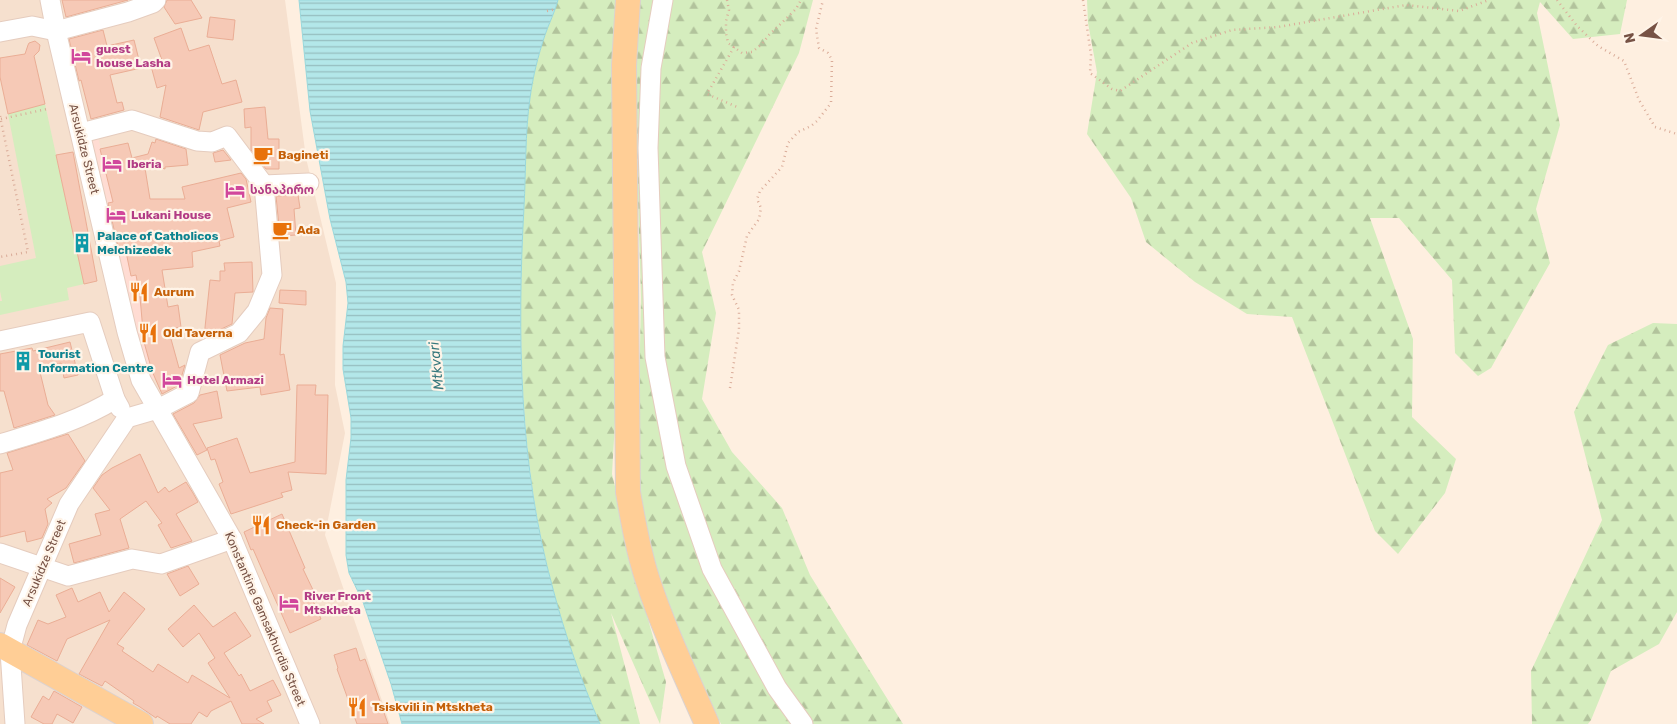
<svg xmlns="http://www.w3.org/2000/svg" width="1677" height="724" font-family="Rubik,'Noto Sans Georgian',sans-serif">
	<style>
		.residential { fill: #f6e0ce }
		.commercial { fill: #ffdcd3 }
		.grass { fill: #d5edbe }
		.forest { fill: url(#forest-firs) }
		.water { fill: url(#water-rules); stroke: #99d8dc }
		.building { fill: #f6c9b6; stroke: #eaad95 }
		.lines { fill: none; stroke-linecap: round; stroke-linejoin: round }
		.minor-casing { stroke: #e5ccbe; stroke-width: 21 }
		.major-casing { stroke: #dcd2cf; stroke-width: 26 }
		.path { stroke: #daac99; stroke-width: 2.5; stroke-dasharray: 1 4; stroke-linecap: butt }
		.minor { stroke: #fff; stroke-width: 19 }
		.major { stroke: #ffce96; stroke-width: 24 }
		.labels { text-anchor: middle; stroke-width: 4.5; stroke-linejoin: round; paint-order: stroke }
		.hotel-label { font-size: 12px; font-weight: bold; fill: #b23c85; stroke: #fff4e8; text-anchor: start }
		.street-label { font-size: 12px; fill: #775245; stroke: #fff4e8 }
		.food-label { font-size: 12px; font-weight: bold; fill: #c56008; stroke: #fff4e8; text-anchor: start }
		.culture-label { font-size: 12px; font-weight: bold; fill: #0d838f; stroke: #fff4e8; text-anchor: start }
		.water-label { font-size: 14px; font-style: italic; fill: #38797e; stroke: #fff4e8 }
	</style>
	<defs>
		<pattern id="forest-firs" width="22" height="20" patternUnits="userSpaceOnUse" patternTransform="scale(1.25)"><rect width="22" height="20" fill="#d5edbe"/><path d="M5 1l3.5 6h-7zM16 11l3.5 6h-7z" fill="#b2c39c"/></pattern>
		<pattern id="water-rules" width="6" height="5" patternUnits="userSpaceOnUse" patternTransform="scale(1.25)"><rect width="6" height="5" fill="#b3e7e9"/><path d="M0 2.5h6" fill="none" stroke="#96bebf"/></pattern>
	</defs>
	<rect width="100%" height="100%" fill="#feefe0"/>
	<path class="residential" d="M 0,0 L 285,0 L 306,158 L 336,283 L 335,385 L 345,433 L 325,535 L 390,724 L 0,724 Z"/>
	<path class="commercial" d="M 97,132 L 113,202 L 108,203 L 116,247 L 125,247 L 136,275 L 140,297 L 144,342 L 155,378 L 147,383 L 87,135 Z"/>
	<path class="grass" d="M 45,104 L 84,284 L 67,288 L 69,300 L 0,315 L 0,301 L 2,301 L 0,291 L 0,266 L 36,258 L 8,114 Z"/>
	<g class="forest">
		<path d="M 558,0 L 617,0 L 615,22 L 621,317 L 612,474 L 641,595 L 666,682 L 660,724 L 611,613 L 640,724 L 600,724 C 581,680 565,635 553,589 C 520,467 517,332 524,207 C 526,171 525,133 530,98 C 533,76 538,56 545,35 C 549,23 555,12 558,0 Z"/>
		<path d="M 637,0 L 813,0 L 799,53 L 702,252 L 716,313 L 702,399 L 732,452 L 782,508 L 810,575 L 903,724 L 721,724 L 667,607 L 637,499 L 641,297 L 634,71 Z"/>
		<path d="M 1087,0 L 1627,0 L 1620,34 L 1573,39 L 1540,2 L 1537,13 L 1560,125 L 1536,209 L 1550,263 L 1491,368 L 1478,376 L 1455,353 L 1452,280 L 1399,218 L 1370,218 L 1413,339 L 1412,417 L 1456,459 L 1445,493 L 1398,554 L 1375,531 L 1292,317 L 1247,314 L 1195,282 L 1146,242 L 1131,198 L 1087,134 L 1097,72 L 1088,23 Z"/>
		<path d="M 1653,323 L 1677,324 L 1677,612 L 1659,644 L 1611,671 L 1591,720 L 1588,724 L 1532,724 L 1531,671 L 1602,520 L 1574,412 L 1608,345 Z"/>
	</g>
	<path class="water" d="M 299,0 L 558,0 C 555,12 549,23 545,35 C 538,56 533,76 530,98 C 525,133 526,171 524,207 C 517,333 519,466 553,589 C 565,635 581,680 600,724 L 402,724 L 391,684 L 363,602 L 349,573 L 346,555 L 346,480 L 351,438 L 351,418 L 343,369 L 343,346 L 348,303 L 346,282 L 330,219 L 310,111 Z"/>
	<g class="building">
		<path d="M 62,0 L 128,0 L 66,17 Z"/>
		<path d="M 167,0 L 191,0 L 202,18 L 175,24 L 164,7 Z"/>
		<path d="M 210,17 L 235,20 L 233,40 L 207,37 Z"/>
		<path d="M 181,28 L 189,51 L 209,45 L 222,84 L 236,80 L 242,102 L 203,112 L 199,130 L 160,117 L 166,85 L 157,88 L 151,66 L 163,63 L 154,38 Z"/>
		<path d="M 103,30 L 107,46 L 134,40 L 141,68 L 110,75 L 117,103 L 122,102 L 124,110 L 91,119 L 81,80 L 79,81 L 69,39 Z"/>
		<path d="M 35,41 L 40,45 L 39,51 L 34,56 L 45,104 L 8,114 L 0,77 L 0,58 L 25,54 L 28,45 L 29,43 Z"/>
		<path d="M 265,107 L 268,139 L 279,139 L 279,169 L 266,169 L 251,150 L 251,127 L 245,128 L 244,109 Z"/>
		<path d="M 156,139 L 186,149 L 188,165 L 165,167 L 165,169 L 144,162 L 150,199 L 185,199 L 182,187 L 241,173 L 246,179 L 251,202 L 227,208 L 234,237 L 219,241 L 220,246 L 192,252 L 193,267 L 162,270 L 168,307 L 178,305 L 181,327 L 175,328 L 176,338 L 171,339 L 179,368 L 185,365 L 179,385 L 162,394 L 152,371 L 144,342 L 140,297 L 136,275 L 131,276 L 125,247 L 118,247 L 108,203 L 113,202 L 100,149 L 128,143 L 132,158 L 148,154 L 152,142 L 155,143 Z"/>
		<path d="M 223,150 L 231,160 L 215,162 L 213,153 Z"/>
		<path d="M 73,152 L 97,281 L 84,284 L 56,155 Z"/>
		<path d="M 298,195 L 300,208 L 294,209 L 296,235 L 280,236 L 276,196 Z"/>
		<path d="M 252,262 L 253,292 L 235,293 L 232,324 L 204,337 L 210,280 L 220,281 L 220,271 L 225,271 L 224,263 Z"/>
		<path d="M 280,290 L 306,291 L 306,305 L 279,303 Z"/>
		<path d="M 270,308 L 283,309 L 280,355 L 284,354 L 290,390 L 261,395 L 260,387 L 227,391 L 220,355 L 245,343 L 264,339 L 266,318 Z"/>
		<path d="M 70,342 L 78,375 L 64,378 L 61,363 L 39,368 L 48,405 L 55,415 L 14,428 L 4,391 L 0,391 L 0,354 L 32,348 L 33,351 Z"/>
		<path d="M 297,385 L 316,385 L 315,395 L 328,395 L 326,474 L 288,472 L 292,490 L 281,493 L 283,497 L 231,514 L 219,484 L 223,482 L 215,459 L 211,460 L 207,448 L 237,438 L 250,473 L 295,462 Z"/>
		<path d="M 217,391 L 222,418 L 193,424 L 207,450 L 197,455 L 173,414 L 194,403 L 200,395 Z"/>
		<path d="M 68,434 L 85,461 L 66,488 L 47,499 L 52,503 L 45,509 L 48,524 L 42,538 L 27,542 L 25,531 L 0,537 L 0,473 L 13,470 L 7,453 Z"/>
		<path d="M 140,454 L 158,493 L 165,487 L 169,492 L 186,482 L 193,493 L 198,502 L 176,514 L 192,541 L 171,548 L 158,525 L 162,523 L 146,501 L 120,519 L 129,548 L 74,563 L 69,544 L 101,535 L 95,514 L 110,510 L 93,488 L 102,475 L 112,468 Z"/>
		<path d="M 282,514 L 305,568 L 303,569 L 314,592 L 310,594 L 321,619 L 290,633 L 253,549 L 251,550 L 244,532 Z"/>
		<path d="M 188,566 L 199,584 L 180,596 L 167,574 Z"/>
		<path d="M 0,578 L 15,587 L 0,613 Z"/>
		<path d="M 72,588 L 78,602 L 100,592 L 109,612 L 124,592 L 145,609 L 117,644 L 124,648 L 122,651 L 153,672 L 158,664 L 188,683 L 192,675 L 230,698 L 208,663 L 215,658 L 199,633 L 183,647 L 168,629 L 194,605 L 213,627 L 235,612 L 251,636 L 224,653 L 239,676 L 241,674 L 250,691 L 273,680 L 281,695 L 267,701 L 272,711 L 256,719 L 264,724 L 242,724 L 231,701 L 211,711 L 207,717 L 199,712 L 191,724 L 170,724 L 157,716 L 156,718 L 140,707 L 133,703 L 134,701 L 105,681 L 102,686 L 79,674 L 110,620 L 67,639 L 57,661 L 27,645 L 38,620 L 48,624 L 66,617 L 56,595 Z"/>
		<path d="M 356,648 L 360,661 L 365,659 L 388,724 L 357,724 L 337,669 L 338,668 L 334,655 Z"/>
		<path d="M 54,691 L 82,707 L 73,723 L 57,714 L 52,724 L 44,724 L 31,717 L 43,696 L 49,700 Z"/>
	</g>
	<g class="lines">
		<defs>
			<g id="minor">
				<path d="M 50,0 L 56,31 L 127,332 L 141,380 L 232,539 L 310,724"/>
				<path d="M 663,0 L 651,68 L 648,148 L 655,357 L 676,466 L 712,569 L 777,688 L 803,724"/>
				<path d="M 0,32 L 32,26 L 56,31 L 128,12 L 153,3 L 156,0"/>
				<path d="M 264,185 L 309,183"/>
				<path d="M 0,341 L 90,322 L 115,399 L 120,408"/>
				<path d="M 0,444 C 39,432 80,421 115,399"/>
				<path d="M 0,553 L 68,576 L 132,559 L 161,564 L 232,539"/>
				<path d="M 15,724 L 10,651 L 17,625 L 69,504 L 127,418 L 158,409 L 189,393 L 200,352 L 239,333 L 257,311 L 272,275 L 264,185 L 227,136 L 212,142 L 197,141 L 132,120 L 81,133"/>
			</g>
			<g id="major">
				<path d="M 628,0 L 624,65 L 628,492 C 633,521 638,550 647,578 C 663,628 686,676 707,724"/>
				<path d="M 0,645 L 141,724"/>
			</g>
		</defs>
		<use href="#minor" class="minor-casing"/>
		<use href="#major" class="major-casing"/>
		<g class="path">
			<path d="M 727,0 L 729,10 L 726,21 L 726,33 L 728,43 L 742,53 L 752,52 L 762,44 L 769,35 L 796,9 L 801,0"/>
			<path d="M 1083,0 L 1091,55 L 1090,73 L 1112,89 L 1120,91 L 1192,43 L 1232,30 L 1278,27 L 1406,5 L 1459,11 L 1489,0"/>
			<path d="M 1557,0 L 1577,26 L 1598,46 L 1624,61 L 1639,100 L 1655,127 L 1677,134"/>
			<path d="M 547,11 L 556,9"/>
			<path d="M 734,47 L 707,94 L 737,107"/>
			<path d="M 0,116 L 28,252 L 0,257"/>
			<path d="M 1,119 L 47,109"/>
			<path d="M 73,352 L 77,351"/>
			<path d="M 730,388 L 739,329 L 739,310 L 732,295 L 733,283 L 739,271 L 747,236 L 759,219 L 761,208 L 757,199 L 760,191 L 782,167 L 788,143 L 798,132 L 811,126 L 817,121 L 831,103 L 832,60 L 828,53 L 819,48 L 816,29 L 823,0"/>
		</g>
		<use href="#minor" class="minor"/>
		<use href="#major" class="major"/>
	</g>
	<defs>
		<symbol id="hotel-bare" viewBox="-9 -9 18 18"><path d="M-6-4.5h1.5V1H6V5H4.5V3h-9V5H-6ZM-4 0a1.8 1.8 0 1 1 3.6 0ZM.5 0V-2.5h3Q6-2.5 6 0Z" fill="#d1479c" stroke="#fff4e8" stroke-width="2.5" paint-order="stroke"/></symbol>
		<symbol id="cafe-bare" viewBox="-9 -9 18 18"><path d="M-5.5-4.5H6V0H3Q3 3.5 0 3.5H-2.5Q-5.5 3.5-5.5 0ZM3-3.2v2h1.7v-2ZM-6 4.5H4V6H-6Z" fill="#e8710a" stroke="#fff4e8" stroke-width="2.5" paint-order="stroke"/></symbol>
		<symbol id="building-bare" viewBox="-9 -9 18 18"><path d="M-4-6H4V6H1V3H-1V6H-4ZM-2.5-4.3h1.7v1.8h-1.7ZM.8-4.3h1.7v1.8H.8ZM-2.5-1h1.7V.8h-1.7ZM.8-1h1.7V.8H.8Z" fill="#0f9aa8" stroke="#fff4e8" stroke-width="2.5" paint-order="stroke"/></symbol>
		<symbol id="restaurant-bare" viewBox="-9 -9 18 18"><path d="M-5-6h1v4h1v-4h1v4h1v-4h1v5L-1.5 .5V6h-2V.5L-5-1ZM5-6V6H3V1.5H1.5Q1.5-4 5-6Z" fill="#e8710a" stroke="#fff4e8" stroke-width="2.5" paint-order="stroke"/></symbol>
	</defs>
	<g fill-rule="evenodd">
		<use href="#hotel-bare" x="67" y="42" width="28" height="28"/>
		<use href="#cafe-bare" x="249" y="141" width="28" height="28"/>
		<use href="#hotel-bare" x="98" y="150" width="28" height="28"/>
		<use href="#hotel-bare" x="221" y="176" width="28" height="28"/>
		<use href="#hotel-bare" x="102" y="201" width="28" height="28"/>
		<use href="#cafe-bare" x="268" y="216" width="28" height="28"/>
		<use href="#building-bare" x="68" y="229" width="28" height="28"/>
		<use href="#restaurant-bare" x="125" y="278" width="28" height="28"/>
		<use href="#restaurant-bare" x="134" y="319" width="28" height="28"/>
		<use href="#building-bare" x="9" y="347" width="28" height="28"/>
		<use href="#hotel-bare" x="158" y="366" width="28" height="28"/>
		<use href="#restaurant-bare" x="247" y="511" width="28" height="28"/>
		<use href="#hotel-bare" x="275" y="589" width="28" height="28"/>
		<use href="#restaurant-bare" x="343" y="693" width="28" height="28"/>
	</g>
	<g class="labels">
		<g class="hotel-label">
			<text x="96" y="53">guest<tspan x="96" dy="14">house Lasha</tspan></text>
			<text x="127" y="168">Iberia</text>
			<text x="250" y="194">სანაპირო</text>
			<text x="131" y="219">Lukani House</text>
			<text x="187" y="384">Hotel Armazi</text>
			<text x="304" y="600">River Front<tspan x="304" dy="14">Mtskheta</tspan></text>
		</g>
		<g class="street-label">
			<text transform="translate(84 149) rotate(76)" y="4">Arsukidze Street</text>
			<text transform="translate(44 563) rotate(-67)" y="4">Arsukidze Street</text>
			<text transform="translate(265 619) rotate(67)" y="4">Konstantine Gamsakhurdia Street</text>
		</g>
		<g class="food-label">
			<text x="278" y="159">Bagineti</text>
			<text x="297" y="234">Ada</text>
			<text x="154" y="296">Aurum</text>
			<text x="163" y="337">Old Taverna</text>
			<text x="276" y="529">Check-in Garden</text>
			<text x="372" y="711">Tsiskvili in Mtskheta</text>
		</g>
		<g class="culture-label">
			<text x="97" y="240">Palace of Catholicos<tspan x="97" dy="14">Melchizedek</tspan></text>
			<text x="38" y="358">Tourist<tspan x="38" dy="14">Information Centre</tspan></text>
		</g>
		<g class="water-label">
			<text transform="translate(436 366) rotate(-96)" y="5">Mtkvari</text>
		</g>
	</g>
	<g transform="translate(1642 35) rotate(256)" stroke="#fff4e8" stroke-width="4" paint-order="stroke">
	<path d="M0-4L9 19L0 12L-9 19Z" fill="#775245"/>
	<text y="-8" font-size="14" font-weight="bold" text-anchor="middle" fill="#775245">N</text>
	</g>
</svg>
